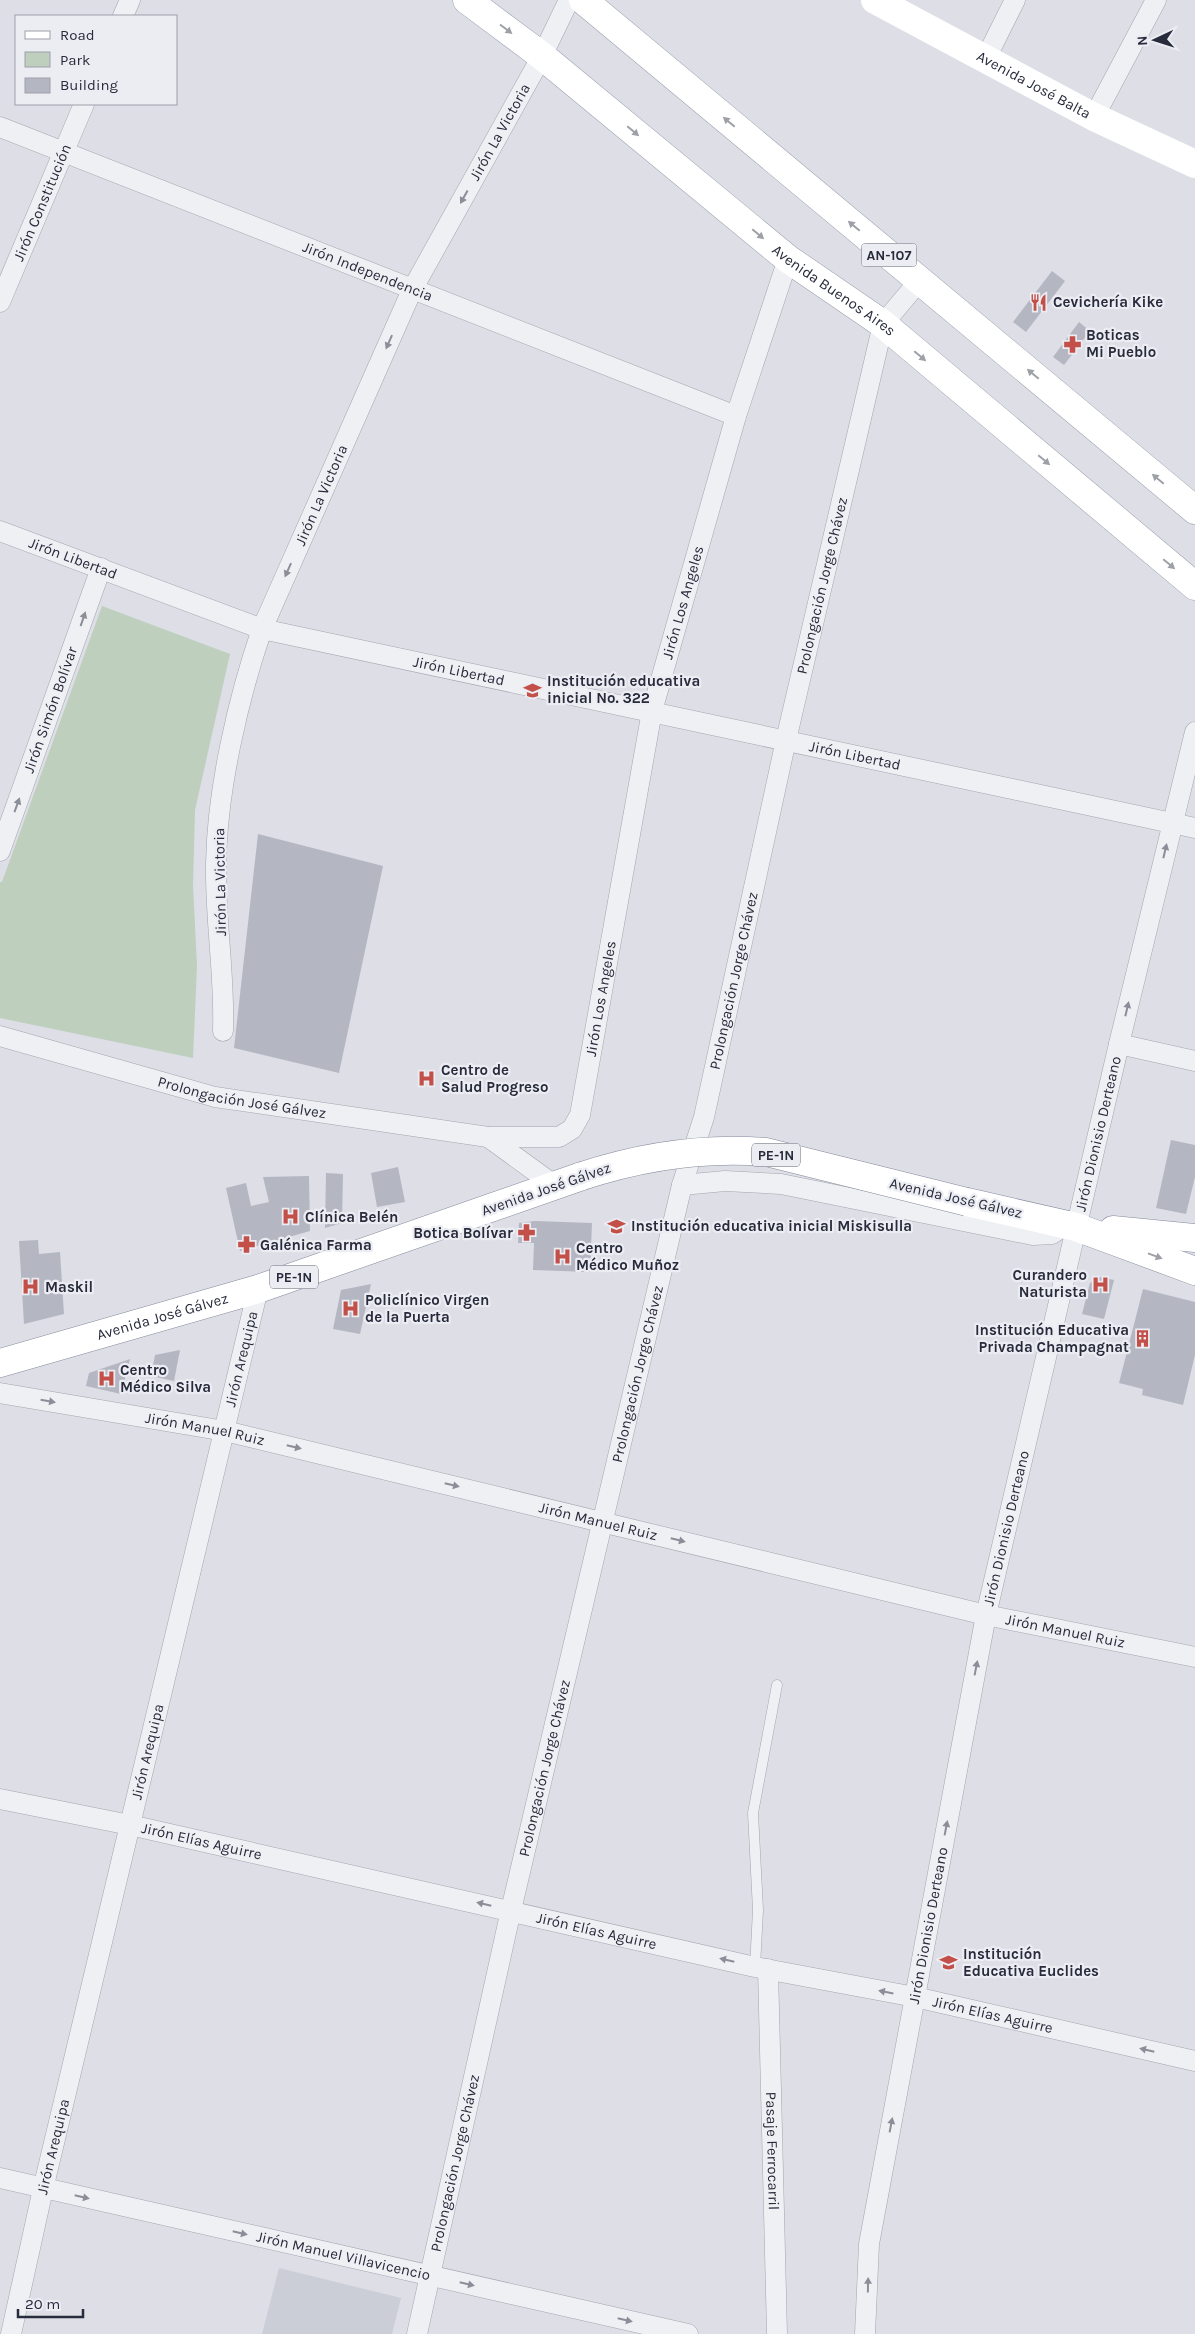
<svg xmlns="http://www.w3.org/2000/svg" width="1195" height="2334" font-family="Karla,sans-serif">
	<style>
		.built { fill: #cbcdd7 }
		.park { fill: #bfcfbe }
		.building { fill: #b4b7c2 }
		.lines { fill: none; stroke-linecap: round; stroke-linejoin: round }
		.service-casing { stroke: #a3a5af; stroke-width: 11 }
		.minor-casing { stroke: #a3a5af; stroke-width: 21 }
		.primary-casing { stroke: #9da1b0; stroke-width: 29 }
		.trunk-casing { stroke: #85899b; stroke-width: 29 }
		.service { stroke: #eff0f4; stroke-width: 10 }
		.minor { stroke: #eff0f4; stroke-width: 20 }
		.secondary { stroke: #fff; stroke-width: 28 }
		.primary { stroke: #fff; stroke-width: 28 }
		.trunk { stroke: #fff; stroke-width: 28 }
		.trunk-bridge-casing { stroke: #85899b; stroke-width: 29; stroke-linecap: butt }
		.trunk-bridge { stroke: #fff; stroke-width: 28 }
		.oneway { fill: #9ea0a7 }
		.oneway2 { fill: #8b8e98 }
		.labels { text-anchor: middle; stroke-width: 4.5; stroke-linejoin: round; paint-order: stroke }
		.shield { fill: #ecedf3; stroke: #626572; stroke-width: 1 }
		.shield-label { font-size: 14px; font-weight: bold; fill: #272b3b }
		.street-label { font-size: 15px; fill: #272b3b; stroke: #ecedf3 }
		.poi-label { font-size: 15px; font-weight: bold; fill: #272b3b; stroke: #ecedf3; text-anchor: start }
	</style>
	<rect width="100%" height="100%" fill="#dddee6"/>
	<path class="built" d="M 279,2268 L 401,2298 L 392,2334 L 262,2334 Z"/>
	<path class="park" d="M 102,606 L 230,654 L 195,810 L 193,885 L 197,966 L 193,1058 L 0,1018 L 0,882 L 2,882 Z"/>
	<g class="building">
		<path d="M 1052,271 L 1065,281 L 1026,332 L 1013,322 Z"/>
		<path d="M 1079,322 L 1090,331 L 1064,365 L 1053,357 Z"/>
		<path d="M 258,834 L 383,866 L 339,1073 L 234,1048 Z"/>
		<path d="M 1171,1140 L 1195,1145 L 1195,1177 L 1186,1214 L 1156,1208 Z"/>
		<path d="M 398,1167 L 405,1202 L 377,1207 L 371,1173 Z"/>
		<path d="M 326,1173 L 343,1174 L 342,1223 L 325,1228 Z"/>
		<path d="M 309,1176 L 310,1231 L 240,1251 L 226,1188 L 246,1183 L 251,1206 L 269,1202 L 263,1177 Z"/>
		<path d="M 535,1221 L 592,1223 L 590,1272 L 533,1270 L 534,1243 L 518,1243 L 519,1223 Z"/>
		<path d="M 38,1240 L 39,1254 L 60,1252 L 64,1314 L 24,1324 L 19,1241 Z"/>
		<path d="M 1100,1277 L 1114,1280 L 1104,1319 L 1082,1314 L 1090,1283 Z"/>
		<path d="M 371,1284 L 360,1334 L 333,1329 L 341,1290 Z"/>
		<path d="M 1143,1289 L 1195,1302 L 1195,1355 L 1183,1405 L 1142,1395 L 1143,1389 L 1119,1383 Z"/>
		<path d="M 180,1350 L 174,1381 L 151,1376 L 155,1355 Z"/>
		<path d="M 130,1359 L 121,1394 L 86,1386 L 89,1373 Z"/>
	</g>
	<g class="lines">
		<defs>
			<path id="service" d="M 755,1967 L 758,1910 L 753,1813 L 777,1685"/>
			<g id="minor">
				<path d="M 123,16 L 130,0"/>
				<path d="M 985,60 L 1015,0"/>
				<path d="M 1094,117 L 1156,0"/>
				<path id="s1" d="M 0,127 L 736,416"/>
				<path id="s2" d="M 0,302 L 84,104"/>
				<path id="s3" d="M 0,531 L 262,629 L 1195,828"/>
				<path id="s4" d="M 0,851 L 101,568"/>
				<path id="s5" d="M 223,1031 C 225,975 215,920 216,864 C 217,790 238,699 262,629 L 412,290 L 542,56 L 569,0"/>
				<path id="s6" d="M 0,1036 L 215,1097 L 488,1137 L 559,1137 L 572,1129 L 580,1115 L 652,711 L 736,416 L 788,259"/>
				<path d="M 1119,1044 L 1195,1061"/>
				<path d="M 488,1137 L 554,1185"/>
				<path d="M 682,1185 L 725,1181 L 781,1184 L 1033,1235 L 1052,1234 L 1067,1224"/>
				<path id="s7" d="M 0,1393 L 225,1431 L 986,1615 L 1195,1657"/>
				<path id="s8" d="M 0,1799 L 130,1825 L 755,1967 L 915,1997 L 1195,2061"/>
				<path id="s9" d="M 768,1969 L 777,2334"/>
				<path id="s10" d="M 0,2178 L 688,2334"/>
				<path id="s11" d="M 11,2334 L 43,2189 L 258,1289"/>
				<path id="s12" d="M 417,2334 L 511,1910 L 682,1185 L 704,1117 L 786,740 L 883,324 L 920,280"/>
				<path id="s13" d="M 865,2334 L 869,2244 L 986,1615 L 1119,1044 L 1195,732"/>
			</g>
			<g id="primary">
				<path id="s15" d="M 467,0 L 542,56 L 788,259 L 883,324 L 1195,586"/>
				<path d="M 583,0 L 1195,510"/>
			</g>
			<g id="trunk">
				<path d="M 967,1202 L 1076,1227 L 1195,1271"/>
				<path d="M 1113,1230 L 1195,1238"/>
				<path id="s16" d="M 0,1363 L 258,1289 L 582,1176"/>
			</g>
		</defs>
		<use href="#service" class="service-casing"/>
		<use href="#minor" class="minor-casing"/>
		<use href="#primary" class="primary-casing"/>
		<use href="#trunk" class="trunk-casing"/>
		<use href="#service" class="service"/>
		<use href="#minor" class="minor"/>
		<path class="secondary" id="s14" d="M 875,0 L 1094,117 L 1195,164"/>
		<use href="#primary" class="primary"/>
		<use href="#trunk" class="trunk"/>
		<defs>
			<path id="trunk-bridge" d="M 582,1176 C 643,1156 702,1147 766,1152 L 967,1202"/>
		</defs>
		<use href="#trunk-bridge" class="trunk-bridge-casing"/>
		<use href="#trunk-bridge" class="trunk-bridge"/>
	</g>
	<defs><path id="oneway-solid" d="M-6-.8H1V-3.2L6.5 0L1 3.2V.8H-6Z" transform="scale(1.25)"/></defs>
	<g class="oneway">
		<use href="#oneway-solid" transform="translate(506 29) rotate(37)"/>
		<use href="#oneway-solid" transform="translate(729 122) rotate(-140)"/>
		<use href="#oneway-solid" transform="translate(633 131) rotate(40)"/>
		<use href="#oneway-solid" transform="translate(854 226) rotate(-140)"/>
		<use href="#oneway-solid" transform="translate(758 234) rotate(40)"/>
		<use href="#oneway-solid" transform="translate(920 356) rotate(40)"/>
		<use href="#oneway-solid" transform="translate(1033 374) rotate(-140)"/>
		<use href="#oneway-solid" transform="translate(1044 460) rotate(40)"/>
		<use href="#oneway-solid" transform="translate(1158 479) rotate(-140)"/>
		<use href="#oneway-solid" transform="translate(1169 564) rotate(40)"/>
		<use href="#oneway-solid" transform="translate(1155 1256) rotate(20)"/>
	</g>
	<g class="oneway2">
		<use href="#oneway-solid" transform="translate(464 197) rotate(119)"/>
		<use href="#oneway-solid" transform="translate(389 342) rotate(114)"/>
		<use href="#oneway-solid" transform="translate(288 570) rotate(114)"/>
		<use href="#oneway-solid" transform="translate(83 619) rotate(-71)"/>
		<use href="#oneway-solid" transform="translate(17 805) rotate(-70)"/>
		<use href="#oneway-solid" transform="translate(1165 851) rotate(-77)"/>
		<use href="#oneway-solid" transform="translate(1127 1009) rotate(-77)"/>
		<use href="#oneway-solid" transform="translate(48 1401) rotate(10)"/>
		<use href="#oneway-solid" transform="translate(294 1447) rotate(13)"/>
		<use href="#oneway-solid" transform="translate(452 1485) rotate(13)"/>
		<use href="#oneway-solid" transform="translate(678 1540) rotate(14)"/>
		<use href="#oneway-solid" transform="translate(976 1668) rotate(-79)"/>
		<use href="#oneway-solid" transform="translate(946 1828) rotate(-79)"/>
		<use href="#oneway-solid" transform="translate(484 1904) rotate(-167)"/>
		<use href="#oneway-solid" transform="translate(727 1960) rotate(-167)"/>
		<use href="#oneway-solid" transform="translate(886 1992) rotate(-169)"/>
		<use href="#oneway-solid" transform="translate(1147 2050) rotate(-167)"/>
		<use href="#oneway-solid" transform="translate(891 2125) rotate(-79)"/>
		<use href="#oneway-solid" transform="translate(82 2197) rotate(13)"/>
		<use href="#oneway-solid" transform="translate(240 2233) rotate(13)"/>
		<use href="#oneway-solid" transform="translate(467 2284) rotate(13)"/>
		<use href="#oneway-solid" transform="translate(868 2285) rotate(-89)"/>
		<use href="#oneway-solid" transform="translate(625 2320) rotate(13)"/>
	</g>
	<defs>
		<symbol id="restaurant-bare" viewBox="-9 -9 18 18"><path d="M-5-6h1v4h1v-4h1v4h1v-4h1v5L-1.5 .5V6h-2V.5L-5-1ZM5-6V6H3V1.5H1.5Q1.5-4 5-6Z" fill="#c34f49" stroke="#ecedf3" stroke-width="2.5" paint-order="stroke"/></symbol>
		<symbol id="pharmacy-bare" viewBox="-9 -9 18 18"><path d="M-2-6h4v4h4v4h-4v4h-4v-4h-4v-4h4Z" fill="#c34f49" stroke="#ecedf3" stroke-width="2.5" paint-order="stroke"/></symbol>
		<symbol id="school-bare" viewBox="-9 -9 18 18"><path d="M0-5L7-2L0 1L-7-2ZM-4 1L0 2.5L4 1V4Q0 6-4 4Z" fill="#c34f49" stroke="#ecedf3" stroke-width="2.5" paint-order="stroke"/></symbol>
		<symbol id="hospital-bare" viewBox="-9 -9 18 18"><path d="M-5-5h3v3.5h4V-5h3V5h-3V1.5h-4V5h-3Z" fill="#c34f49" stroke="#ecedf3" stroke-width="2.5" paint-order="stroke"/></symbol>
		<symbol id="building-bare" viewBox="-9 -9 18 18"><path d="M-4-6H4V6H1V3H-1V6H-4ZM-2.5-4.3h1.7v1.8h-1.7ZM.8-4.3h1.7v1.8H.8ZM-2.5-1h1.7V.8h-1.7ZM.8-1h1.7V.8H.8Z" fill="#c34f49" stroke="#ecedf3" stroke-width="2.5" paint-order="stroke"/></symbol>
	</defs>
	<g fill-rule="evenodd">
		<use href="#restaurant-bare" x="1026" y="290" width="25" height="25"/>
		<use href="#pharmacy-bare" x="1060" y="332" width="25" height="25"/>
		<use href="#school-bare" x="520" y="678" width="25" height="25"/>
		<use href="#hospital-bare" x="414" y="1066" width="25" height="25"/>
		<use href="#hospital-bare" x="278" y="1204" width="25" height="25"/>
		<use href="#school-bare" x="604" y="1214" width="25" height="25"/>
		<use href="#pharmacy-bare" x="514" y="1220" width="25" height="25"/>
		<use href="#pharmacy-bare" x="234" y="1232" width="25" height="25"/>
		<use href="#hospital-bare" x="550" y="1244" width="25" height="25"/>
		<use href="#hospital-bare" x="1088" y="1272" width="25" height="25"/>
		<use href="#hospital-bare" x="18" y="1274" width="25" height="25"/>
		<use href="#hospital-bare" x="338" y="1296" width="25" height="25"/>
		<use href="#building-bare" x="1130" y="1326" width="25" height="25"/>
		<use href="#hospital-bare" x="94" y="1366" width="25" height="25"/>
		<use href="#school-bare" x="936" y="1950" width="25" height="25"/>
	</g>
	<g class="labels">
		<g class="shield">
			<rect x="861.5" y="243.5" width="55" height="23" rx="4"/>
			<rect x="752" y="1143.5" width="48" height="23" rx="4"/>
			<rect x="270" y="1265.5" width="48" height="23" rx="4"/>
		</g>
		<g class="shield-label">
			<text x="889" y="260">AN-107</text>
			<text x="776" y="1160">PE-1N</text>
			<text x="294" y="1282">PE-1N</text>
		</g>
		<g class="street-label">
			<text dy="5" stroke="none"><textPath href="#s14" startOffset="180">Avenida José Balta</textPath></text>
			<text dy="5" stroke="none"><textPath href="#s5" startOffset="959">Jirón La Victoria</textPath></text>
			<text dy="5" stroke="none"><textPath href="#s2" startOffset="108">Jirón Constitución</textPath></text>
			<text dy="5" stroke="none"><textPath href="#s1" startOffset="395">Jirón Independencia</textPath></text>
			<text dy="5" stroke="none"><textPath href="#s15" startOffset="468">Avenida Buenos Aires</textPath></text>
			<text dy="5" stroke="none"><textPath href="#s5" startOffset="554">Jirón La Victoria</textPath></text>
			<text dy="5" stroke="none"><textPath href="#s3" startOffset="78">Jirón Libertad</textPath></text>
			<text dy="5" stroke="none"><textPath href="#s12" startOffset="1795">Prolongación Jorge Chávez</textPath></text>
			<text dy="5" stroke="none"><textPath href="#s6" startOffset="1125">Jirón Los Angeles</textPath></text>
			<text dy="5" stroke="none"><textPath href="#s3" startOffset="481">Jirón Libertad</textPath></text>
			<text dy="5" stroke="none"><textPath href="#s4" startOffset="150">Jirón Simón Bolívar</textPath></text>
			<text dy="5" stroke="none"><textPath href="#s3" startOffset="886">Jirón Libertad</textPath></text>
			<text transform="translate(220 882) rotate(-91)" y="5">Jirón La Victoria</text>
			<text dy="5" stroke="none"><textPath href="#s12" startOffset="1390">Prolongación Jorge Chávez</textPath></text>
			<text dy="5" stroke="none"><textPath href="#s6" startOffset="720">Jirón Los Angeles</textPath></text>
			<text dy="5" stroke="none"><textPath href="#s6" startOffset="250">Prolongación José Gálvez</textPath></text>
			<text dy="5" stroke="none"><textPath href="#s13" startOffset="1224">Jirón Dionisio Derteano</textPath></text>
			<text transform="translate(546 1189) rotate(-19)" y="5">Avenida José Gálvez</text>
			<text transform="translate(956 1198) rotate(13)" y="5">Avenida José Gálvez</text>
			<text dy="5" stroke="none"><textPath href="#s16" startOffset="169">Avenida José Gálvez</textPath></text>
			<text dy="5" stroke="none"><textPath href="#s11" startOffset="1002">Jirón Arequipa</textPath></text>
			<text dy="5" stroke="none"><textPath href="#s12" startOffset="985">Prolongación Jorge Chávez</textPath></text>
			<text dy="5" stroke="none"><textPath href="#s7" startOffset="208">Jirón Manuel Ruiz</textPath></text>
			<text dy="5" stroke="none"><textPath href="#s7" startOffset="612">Jirón Manuel Ruiz</textPath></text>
			<text dy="5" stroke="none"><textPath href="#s13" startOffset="819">Jirón Dionisio Derteano</textPath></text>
			<text dy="5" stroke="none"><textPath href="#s7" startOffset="1092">Jirón Manuel Ruiz</textPath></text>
			<text dy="5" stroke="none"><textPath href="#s11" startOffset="598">Jirón Arequipa</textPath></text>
			<text dy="5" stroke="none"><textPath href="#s12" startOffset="580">Prolongación Jorge Chávez</textPath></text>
			<text dy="5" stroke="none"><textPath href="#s8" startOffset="206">Jirón Elías Aguirre</textPath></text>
			<text dy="5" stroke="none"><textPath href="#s13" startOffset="414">Jirón Dionisio Derteano</textPath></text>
			<text dy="5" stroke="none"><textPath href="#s8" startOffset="611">Jirón Elías Aguirre</textPath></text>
			<text dy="5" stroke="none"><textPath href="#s8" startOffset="1016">Jirón Elías Aguirre</textPath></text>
			<text dy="5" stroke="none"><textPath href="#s11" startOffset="192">Jirón Arequipa</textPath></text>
			<text dy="5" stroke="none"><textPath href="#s9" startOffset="182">Pasaje Ferrocarril</textPath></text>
			<text dy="5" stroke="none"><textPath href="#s12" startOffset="175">Prolongación Jorge Chávez</textPath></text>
			<text dy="5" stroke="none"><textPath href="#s10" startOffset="352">Jirón Manuel Villavicencio</textPath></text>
		</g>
		<g class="poi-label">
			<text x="1053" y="307">Cevichería Kike</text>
			<text x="1086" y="340">Boticas<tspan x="1086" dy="17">Mi Pueblo</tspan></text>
			<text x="547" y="686">Institución educativa<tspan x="547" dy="17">inicial No. 322</tspan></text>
			<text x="441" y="1075">Centro de<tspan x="441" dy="17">Salud Progreso</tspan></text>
			<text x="305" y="1222">Clínica Belén</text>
			<text x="631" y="1231">Institución educativa inicial Miskisulla</text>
			<text x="513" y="1238" text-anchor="end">Botica Bolívar</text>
			<text x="260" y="1250">Galénica Farma</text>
			<text x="576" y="1253">Centro<tspan x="576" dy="17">Médico Muñoz</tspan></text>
			<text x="1087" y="1280" text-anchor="end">Curandero<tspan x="1087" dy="17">Naturista</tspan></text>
			<text x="45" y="1292">Maskil</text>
			<text x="365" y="1305">Policlínico Virgen<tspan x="365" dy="17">de la Puerta</tspan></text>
			<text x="1129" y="1335" text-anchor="end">Institución Educativa<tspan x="1129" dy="17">Privada Champagnat</tspan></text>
			<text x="120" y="1375">Centro<tspan x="120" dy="17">Médico Silva</tspan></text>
			<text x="963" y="1959">Institución<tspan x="963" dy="17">Educativa Euclides</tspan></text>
		</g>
	</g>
	<rect x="15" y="15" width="162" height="90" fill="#ecedf3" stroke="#9d9fa9"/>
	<rect x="25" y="31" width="25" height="8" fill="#ffffff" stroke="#9d9fa9"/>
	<text x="60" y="40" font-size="15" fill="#272b3b">Road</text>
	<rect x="25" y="52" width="25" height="15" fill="#bfcfbe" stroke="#9d9fa9"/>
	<text x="60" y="65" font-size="15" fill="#272b3b">Park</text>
	<rect x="25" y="78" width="25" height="15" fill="#b4b7c2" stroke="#9d9fa9"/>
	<text x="60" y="90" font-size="15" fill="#272b3b">Building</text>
	<g transform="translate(1155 40) rotate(266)" stroke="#ecedf3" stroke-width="4" paint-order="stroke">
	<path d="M0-4L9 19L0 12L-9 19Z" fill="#272b3b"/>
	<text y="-8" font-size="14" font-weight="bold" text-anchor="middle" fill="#272b3b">N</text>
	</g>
	<path d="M18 2309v8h65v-8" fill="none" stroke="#272b3b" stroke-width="2.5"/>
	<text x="25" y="2309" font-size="15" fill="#272b3b" stroke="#ecedf3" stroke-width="4" paint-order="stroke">20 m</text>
</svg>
